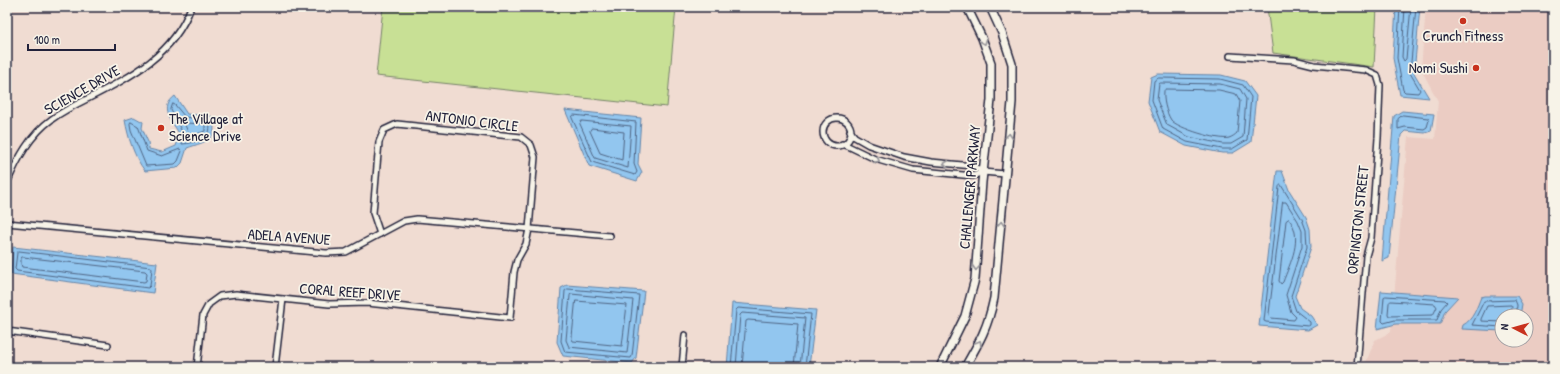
<svg xmlns="http://www.w3.org/2000/svg" width="1560" height="374" font-family="'Patrick Hand',sans-serif">
	<style>
		.built { fill: #ebccc3; fill-rule: evenodd }
		.green { fill: #c8e095; stroke: #758168 }
		.water { fill: #92c6ef; stroke: #6584a7 }
		.lines { fill: none; stroke-linecap: round; stroke-linejoin: round }
		.shore { stroke: #4f6483; stroke-width: 1 }
		.street-casing { stroke: #22223b; stroke-width: 8 }
		.secondary-casing { stroke: #22223b; stroke-width: 10 }
		.street { stroke: #f7f3e8; stroke-width: 5 }
		.secondary { stroke: #f7f3e8; stroke-width: 7 }
		.oneway { stroke: #97959a }
		.poi-dot { fill: #c8321e; stroke: #f7f3e8; stroke-width: 1.5 }
		.labels { text-anchor: middle; stroke-width: 3.5; stroke-linejoin: round; paint-order: stroke }
		.poi-label { font-size: 15px; fill: #22223b; stroke: #f7f3e8 }
		.street-label { font-size: 15px; fill: #22223b; stroke: #f7f3e8 }
	</style>
	<rect width="100%" height="100%" fill="#f0dcd2"/>
	<filter id="ink" filterUnits="userSpaceOnUse"><feTurbulence type="fractalNoise" baseFrequency=".025" numOctaves="2"/><feDisplacementMap in="SourceGraphic" scale="8" xChannelSelector="R" yChannelSelector="G"/><feConvolveMatrix kernelMatrix="1 2 1 2 8 2 1 2 1" color-interpolation-filters="sRGB"/></filter>
	<g filter="url(#ink)">
		<path class="built" d="M 1426,7 L 1553,7 L 1553,367 L 1364,367 L 1375,340 L 1391,332 L 1408,137 L 1435,139 L 1438,101 L 1421,69 ZM 1502,316 L 1526,316 L 1526,340 L 1502,340 Z"/>
		<g class="green">
			<path d="M 383,7 L 676,7 L 667,107 L 376,76 Z"/>
			<path d="M 1267,7 L 1377,7 L 1374,67 L 1273,53 Z"/>
		</g>
		<g class="water">
			<path d="M 1396,7 L 1420,7 L 1414,73 L 1429,98 L 1400,95 L 1393,58 Z"/>
			<path d="M 1158,74 L 1221,75 L 1245,81 L 1256,96 L 1251,142 L 1233,153 L 1222,153 L 1186,146 L 1160,132 L 1148,101 L 1151,77 Z"/>
			<path d="M 175,96 L 187,114 L 211,116 C 220,140 207,141 187,148 L 182,163 L 177,168 L 145,171 C 134,157 128,137 125,120 L 134,117 L 143,122 L 142,128 L 148,142 L 149,149 L 162,152 L 176,146 L 180,135 C 172,121 159,108 175,96 Z"/>
			<path d="M 565,110 L 641,118 L 638,164 L 642,172 L 637,181 L 589,166 Z"/>
			<path d="M 1402,111 L 1434,114 L 1431,131 L 1425,133 L 1405,131 L 1401,135 L 1389,258 L 1382,261 L 1394,116 Z"/>
			<path d="M 1277,171 L 1282,171 L 1289,190 L 1306,217 L 1310,229 L 1311,247 L 1295,296 L 1300,308 L 1311,316 L 1317,325 L 1308,330 L 1259,326 Z"/>
			<path d="M 13,247 L 157,263 L 153,293 L 11,274 Z"/>
			<path d="M 567,285 L 644,291 L 636,358 L 632,363 L 563,356 L 557,342 L 561,288 Z"/>
			<path d="M 1381,291 L 1458,297 L 1445,311 L 1440,324 L 1396,324 L 1377,329 Z"/>
			<path d="M 1485,296 L 1517,296 L 1522,304 L 1520,316 L 1502,316 L 1502,331 L 1462,329 L 1463,325 C 1473,320 1477,307 1481,297 Z"/>
			<path d="M 732,303 L 816,310 L 809,367 L 727,367 Z"/>
		</g>
		<g class="lines">
			<g class="shore">
				<path d="M 1400,7 L 1397,58 L 1403,90 L 1405,92 L 1418,93 L 1420,90 L 1410,73 L 1416,7"/>
				<path d="M 1405,7 L 1402,57 L 1404,61 L 1406,59 L 1411,7"/>
				<path d="M 1159,78 L 1220,79 L 1243,85 L 1251,97 L 1247,140 L 1232,149 L 1222,149 L 1187,142 L 1163,129 L 1152,100 L 1154,81 Z"/>
				<path d="M 1161,83 L 1220,84 L 1240,89 L 1246,99 L 1243,137 L 1231,144 L 1223,144 L 1189,137 L 1167,125 L 1157,100 L 1159,84 Z"/>
				<path d="M 1166,89 L 1219,90 L 1236,94 L 1240,101 L 1237,133 C 1235,135 1232,137 1229,138 C 1220,141 1177,128 1171,120 C 1166,112 1163,100 1164,91 Z"/>
				<path d="M 173,104 L 175,105 L 185,117 L 208,120 C 216,138 196,143 182,144 L 183,134 L 171,110 Z"/>
				<path d="M 574,115 L 636,122 L 634,164 L 637,172 L 635,175 L 592,162 L 572,118 Z"/>
				<path d="M 1403,115 L 1428,118 L 1429,120 L 1427,127 L 1424,129 L 1405,127 L 1398,129 L 1398,119 Z"/>
				<path d="M 582,121 L 631,126 L 628,168 L 595,158 L 580,124 Z"/>
				<path d="M 131,122 L 138,126 L 147,151 L 162,156 L 180,149 L 182,151 L 178,161 L 175,164 L 146,166 L 131,130 L 130,124 Z"/>
				<path d="M 185,123 L 204,124 L 205,126 L 205,131 L 190,137 L 185,125 Z"/>
				<path d="M 592,128 L 624,132 L 622,160 L 600,153 L 590,131 Z"/>
				<path d="M 1281,185 L 1302,219 L 1306,230 L 1307,247 L 1291,296 L 1296,311 L 1310,322 L 1310,325 L 1308,326 L 1266,322 L 1264,321 L 1279,187 Z"/>
				<path d="M 1283,202 L 1286,202 L 1298,221 L 1302,231 L 1302,246 L 1286,295 L 1291,312 L 1296,317 L 1294,320 L 1271,318 L 1269,316 Z"/>
				<path d="M 1289,219 C 1304,238 1290,263 1283,282 L 1281,284 L 1279,281 L 1286,221 Z"/>
				<path d="M 19,251 L 151,267 L 152,269 L 150,286 L 148,288 L 17,271 L 15,269 L 17,253 Z"/>
				<path d="M 23,257 L 145,271 L 147,273 L 146,281 L 144,282 L 22,267 L 21,264 L 21,258 Z"/>
				<path d="M 568,289 L 639,295 L 632,356 L 631,358 L 565,352 L 561,341 L 565,291 Z"/>
				<path d="M 571,294 L 633,300 L 627,353 L 569,347 L 566,340 L 570,296 Z"/>
				<path d="M 1386,296 L 1445,300 L 1447,302 L 1441,309 L 1437,320 L 1395,320 L 1384,323 L 1382,321 L 1384,297 Z"/>
				<path d="M 576,301 L 627,305 L 622,346 L 573,341 L 572,339 Z"/>
				<path d="M 1391,301 L 1435,304 L 1437,307 L 1433,315 L 1389,316 L 1388,314 L 1389,303 Z"/>
				<path d="M 1502,322 L 1481,321 L 1481,319 L 1487,306 L 1511,305 L 1512,307 L 1511,316"/>
				<path d="M 1502,327 L 1472,325 L 1484,301 L 1515,300 L 1517,305 L 1516,316"/>
				<path d="M 731,367 L 736,310 L 738,308 L 811,314 L 805,367"/>
				<path d="M 736,367 L 740,315 L 742,313 L 805,318 L 800,367"/>
				<path d="M 742,367 L 746,321 L 748,320 L 798,324 L 794,367"/>
			</g>
			<defs>
				<g id="street">
					<path d="M 1230,56 L 1294,60 L 1314,65 L 1366,70 L 1377,75 L 1380,85 L 1378,138 L 1371,238 L 1366,256 L 1357,367"/>
					<circle cx="837" cy="132" r="14"/>
					<path d="M 850,131 L 855,137 L 869,145 L 904,157 L 931,162 L 973,166 L 983,172 L 1005,174"/>
					<path d="M 842,144 L 848,146 L 875,159 L 913,170 L 973,176 L 983,172"/>
					<path d="M 7,183 C 18,158 30,135 52,119 C 63,111 75,105 87,99 C 130,77 173,56 191,7"/>
					<path d="M 7,223 L 326,253 L 346,252 L 404,221 L 417,219 L 610,236"/>
					<path d="M 7,331 L 108,345"/>
					<path d="M 197,367 L 203,315 L 209,304 L 220,296 L 236,294 L 329,304 L 367,303 L 510,318 L 514,272 L 517,260 L 526,244 L 529,229 L 535,157 L 531,145 L 521,137 L 397,124 L 384,130 L 379,142 L 373,213 L 380,234"/>
					<path d="M 275,367 L 283,299"/>
					<path d="M 682,367 L 685,335"/>
				</g>
				<g id="secondary">
					<path d="M 940,367 L 965,316 L 975,279 L 982,182 L 991,100 L 991,63 L 982,38 L 967,7"/>
					<path d="M 965,367 C 980,341 988,327 994,298 L 1012,102 L 1012,64 L 1002,33 L 990,7"/>
				</g>
			</defs>
			<use href="#street" class="street-casing"/>
			<use href="#secondary" class="secondary-casing"/>
			<use href="#street" class="street"/>
			<use href="#secondary" class="secondary"/>
		</g>
		<defs><path id="oneway-chevron" d="M-2-3.5L2.5 0L-2 3.5" fill="none" stroke-width="1.6" stroke-linecap="round" stroke-linejoin="round"/></defs>
		<g class="oneway">
			<use href="#oneway-chevron" transform="translate(984 42) rotate(69)"/>
			<use href="#oneway-chevron" transform="translate(1009 136) rotate(-84)"/>
			<use href="#oneway-chevron" transform="translate(877 160) rotate(22)"/>
			<use href="#oneway-chevron" transform="translate(946 164) rotate(-174)"/>
			<use href="#oneway-chevron" transform="translate(1001 224) rotate(-86)"/>
			<use href="#oneway-chevron" transform="translate(976 268) rotate(94)"/>
			<use href="#oneway-chevron" transform="translate(979 343) rotate(-59)"/>
		</g>
	</g>
	<g class="poi-dot">
		<circle cx="1463" cy="21" r="4"/>
		<circle cx="1476" cy="68" r="4"/>
		<circle cx="161" cy="128" r="4"/>
	</g>
	<g class="labels">
		<g class="poi-label">
			<text x="1463" y="41">Crunch Fitness</text>
			<text x="1468" y="73" text-anchor="end">Nomi Sushi</text>
			<text x="169" y="124" text-anchor="start">The Village at<tspan x="169" dy="17">Science Drive</tspan></text>
		</g>
		<g class="street-label">
			<text transform="translate(82 90) rotate(-30)" y="5">SCIENCE DRIVE</text>
			<text transform="translate(472 121) rotate(7)" y="5">ANTONIO CIRCLE</text>
			<text transform="translate(970 187) rotate(-85)" y="5">CHALLENGER PARKWAY</text>
			<text transform="translate(1358 220) rotate(-84)" y="5">ORPINGTON STREET</text>
			<text transform="translate(289 237) rotate(4)" y="5">ADELA AVENUE</text>
			<text transform="translate(350 292) rotate(4)" y="5">CORAL REEF DRIVE</text>
		</g>
	</g>
	<rect width="1560" height="374" fill="none" stroke="#f7f3e8" stroke-width="24"/>
	<rect x="12" y="12" width="1536" height="350" fill="none" stroke="#22223b" stroke-width="1.5" filter="url(#ink)"/>
	<g transform="translate(1514 328) rotate(276)"><circle r="19" fill="#f7f3e8" stroke="#a29fa3"/>
	<path d="M0-3L7 15L0 10L-7 15Z" fill="#c8321e"/>
	<text y="-6" font-size="11" font-weight="bold" text-anchor="middle" fill="#22223b">N</text>
	</g>
	<path d="M28 44v6h87v-6" fill="none" stroke="#22223b" stroke-width="2"/>
	<text x="34" y="44" font-size="12" fill="#22223b" stroke="#f7f3e8" stroke-width="3" paint-order="stroke">100 m</text>
</svg>
